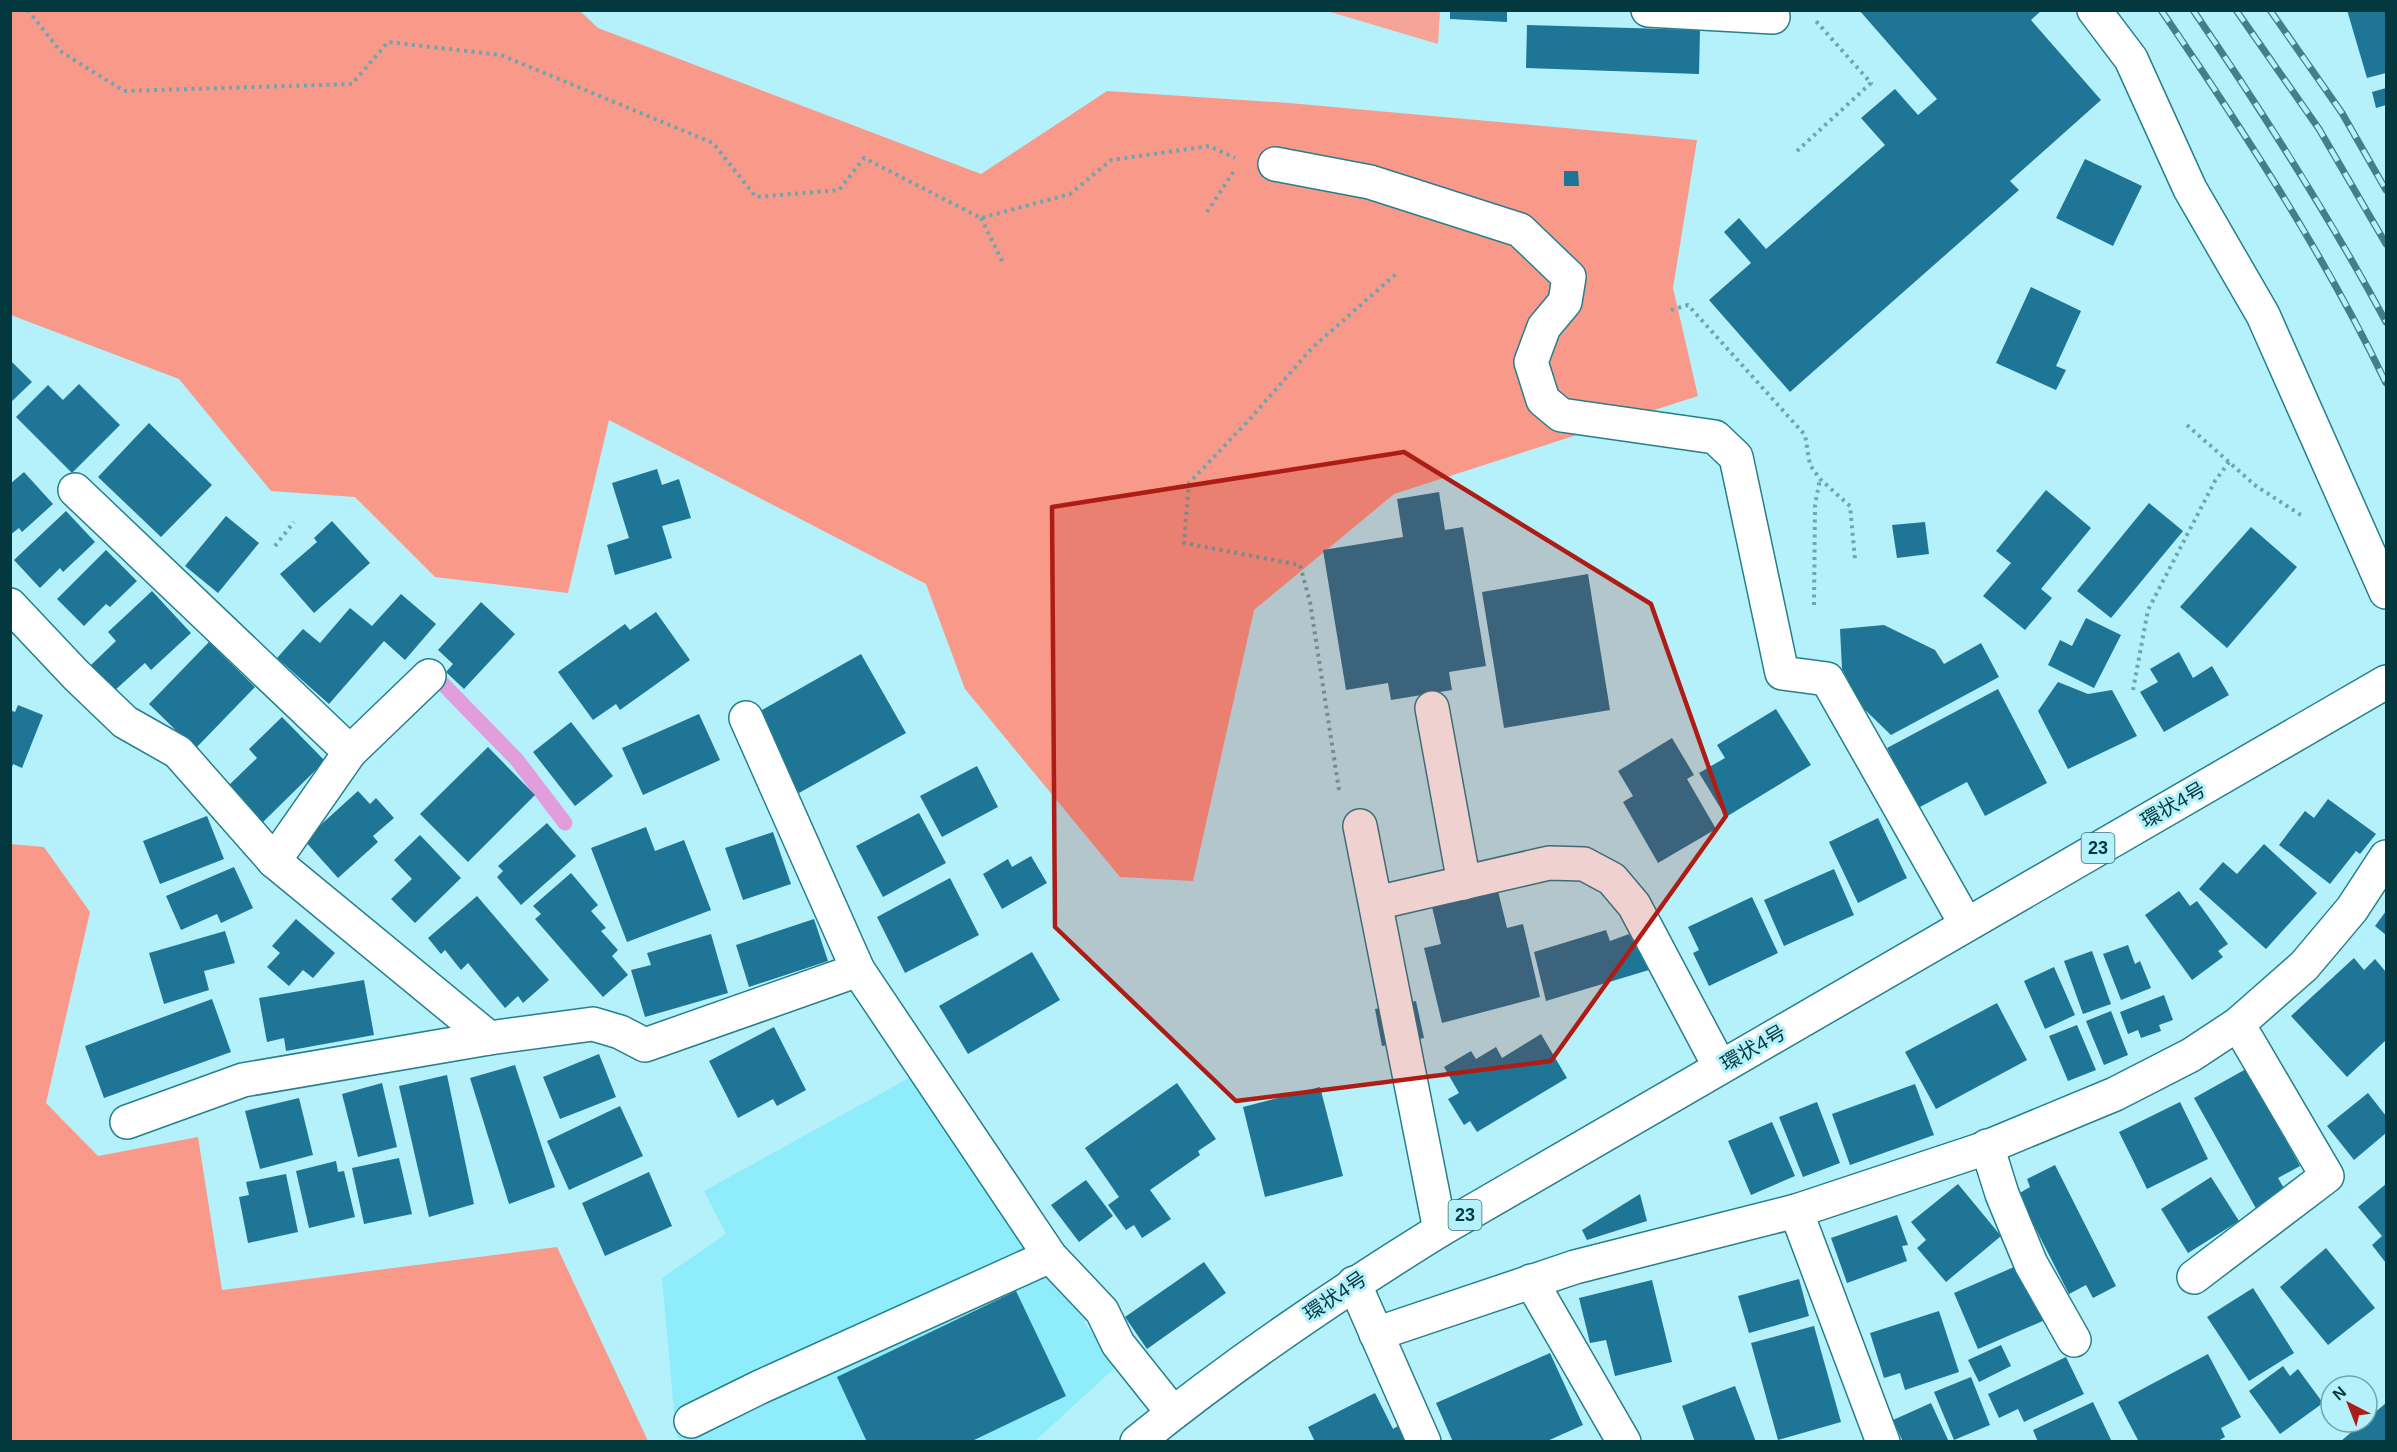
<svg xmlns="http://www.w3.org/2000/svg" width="2397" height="1452" font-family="Helvetica,'Noto Sans JP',sans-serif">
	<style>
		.built { fill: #8eecfb }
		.green { fill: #f5a497 }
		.forest { fill: #f8998a }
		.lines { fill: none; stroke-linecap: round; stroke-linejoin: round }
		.stream { stroke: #e29ddd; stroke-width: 15 }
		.building { fill: #1f7596 }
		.minor-casing { stroke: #257f8c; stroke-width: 36 }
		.major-casing { stroke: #257f8c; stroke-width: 36 }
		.path { stroke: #6ca6ae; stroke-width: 4; stroke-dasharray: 3 4.5; stroke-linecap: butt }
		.minor { stroke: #fff; stroke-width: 33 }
		.major { stroke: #fff; stroke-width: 33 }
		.rail-casing { stroke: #467e86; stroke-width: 7 }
		.rail { stroke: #b4f1fb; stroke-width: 4.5; stroke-dasharray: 14; stroke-linecap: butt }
		.marked { fill: #ae1d15; fill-opacity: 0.2; stroke: #ae1d15; stroke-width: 4.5; stroke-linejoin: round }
		.labels { text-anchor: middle; stroke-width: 6; stroke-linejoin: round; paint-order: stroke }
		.shield { fill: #b4f1fb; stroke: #387077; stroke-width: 1.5 }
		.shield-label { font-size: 18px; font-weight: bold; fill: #03383f }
		.street-label { font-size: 20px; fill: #03383f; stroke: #b4f1fb }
	</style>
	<rect width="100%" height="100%" fill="#b4f1fb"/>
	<path class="built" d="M 909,1078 L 1091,1314 L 1084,1323 L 1118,1365 L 1035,1441 L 680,1441 L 676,1433 L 662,1278 L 726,1234 L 704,1191 Z"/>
	<path class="green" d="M 1327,11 L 1440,11 L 1438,44 Z"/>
	<g class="forest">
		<path d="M 10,11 L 580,11 L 598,28 L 981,174 L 1107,91 L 1289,103 L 1697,140 L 1673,288 L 1698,396 L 1394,494 L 1254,610 L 1193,881 L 1120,877 L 965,689 L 926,584 L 609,420 L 568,593 L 435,577 L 355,497 L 271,491 L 179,379 L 11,315 Z"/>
		<path d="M 10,844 L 44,847 L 90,912 L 46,1103 L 98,1156 L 198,1137 L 222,1290 L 557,1247 L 648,1441 L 11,1441 Z"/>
	</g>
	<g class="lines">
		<path class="stream" d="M 440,681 L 517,760 L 565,823"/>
	</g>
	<g class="building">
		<path d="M 1450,10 L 1507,10 L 1507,22 L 1450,19 Z"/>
		<path d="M 1859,10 L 2042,10 L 2031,20 L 2101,100 L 2010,181 L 2019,190 L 1790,392 L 1709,300 L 1751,263 L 1724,232 L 1739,218 L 1766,249 L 1885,145 L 1861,118 L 1895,89 L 1918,115 L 1937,99 Z"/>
		<path d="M 2347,10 L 2386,10 L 2386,73 L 2367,78 Z"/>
		<path d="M 1527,25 L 1700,30 L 1699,74 L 1526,68 Z"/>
		<path d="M 2386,88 L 2386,105 L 2376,108 L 2372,92 Z"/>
		<path d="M 2085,159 L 2142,186 L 2113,246 L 2056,218 Z"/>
		<path d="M 1564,171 L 1578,171 L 1579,186 L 1564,186 Z"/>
		<path d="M 2031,287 L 2081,311 L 2056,366 L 2066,370 L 2056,390 L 1996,363 Z"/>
		<path d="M 10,360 L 32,382 L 10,403 Z"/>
		<path d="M 79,384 L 120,425 L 72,473 L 16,417 L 48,385 L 63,400 Z"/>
		<path d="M 149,423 L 212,485 L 161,537 L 98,477 Z"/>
		<path d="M 657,469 L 662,485 L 679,479 L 691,518 L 662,526 L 672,558 L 615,575 L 607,545 L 629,538 L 612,483 Z"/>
		<path d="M 24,472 L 53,504 L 22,532 L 19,528 L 10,535 L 10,484 Z"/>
		<path d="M 2046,490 L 2091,528 L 2041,589 L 2052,598 L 2025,630 L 1983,596 L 2011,563 L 1996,551 Z"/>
		<path d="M 1439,492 L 1445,530 L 1463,527 L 1486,666 L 1449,672 L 1452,690 L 1391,700 L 1388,683 L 1346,690 L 1323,550 L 1403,537 L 1397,499 Z"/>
		<path d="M 2149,503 L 2183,531 L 2111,618 L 2077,591 Z"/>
		<path d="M 66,511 L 95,542 L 63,572 L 60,568 L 40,588 L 14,560 Z"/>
		<path d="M 226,516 L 259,543 L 218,593 L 185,566 Z"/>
		<path d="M 332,521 L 370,563 L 314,613 L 280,574 L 317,542 L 314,538 Z"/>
		<path d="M 1925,522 L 1929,554 L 1897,558 L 1892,525 Z"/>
		<path d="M 2251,527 L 2297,567 L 2227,648 L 2180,607 Z"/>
		<path d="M 106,550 L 137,581 L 110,607 L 106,604 L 84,626 L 57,599 Z"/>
		<path d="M 1588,574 L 1610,710 L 1504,728 L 1482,592 Z"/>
		<path d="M 152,591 L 191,633 L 151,670 L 145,663 L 114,691 L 90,666 L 116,641 L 108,632 Z"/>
		<path d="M 401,594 L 436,624 L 405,660 L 384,641 L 329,704 L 277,658 L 303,629 L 320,643 L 350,608 L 372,626 Z"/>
		<path d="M 481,602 L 515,634 L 464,689 L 446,672 L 453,664 L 438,650 Z"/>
		<path d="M 656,612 L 690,660 L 620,710 L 616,704 L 593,720 L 558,672 L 625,624 L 630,630 Z"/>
		<path d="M 2086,618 L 2121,635 L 2094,688 L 2048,665 L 2060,640 L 2072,646 Z"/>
		<path d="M 1884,625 L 1935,650 L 1944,664 L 1981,643 L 1999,677 L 1891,735 L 1861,706 L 1842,669 L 1840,629 Z"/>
		<path d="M 209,642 L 255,687 L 195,749 L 149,704 Z"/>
		<path d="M 2179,652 L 2193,678 L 2212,666 L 2229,695 L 2164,732 L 2140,692 L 2158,682 L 2150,669 Z"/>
		<path d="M 861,654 L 906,733 L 799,793 L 755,714 Z"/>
		<path d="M 2058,682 L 2088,694 L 2112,690 L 2137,736 L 2068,769 L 2038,711 Z"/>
		<path d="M 1998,689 L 2047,783 L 1985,816 L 1967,782 L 1918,808 L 1887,748 Z"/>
		<path d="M 18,705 L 43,715 L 22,768 L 13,764 L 11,771 L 10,710 L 15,712 Z"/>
		<path d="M 1776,709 L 1811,765 L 1726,817 L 1699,773 L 1725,758 L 1717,745 Z"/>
		<path d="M 699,714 L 720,760 L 643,795 L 622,748 Z"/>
		<path d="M 282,717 L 325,761 L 263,822 L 228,786 L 257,758 L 249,749 Z"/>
		<path d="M 571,722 L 613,776 L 575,806 L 533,752 Z"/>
		<path d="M 1672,738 L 1694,775 L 1687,779 L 1716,829 L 1658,863 L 1623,802 L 1633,796 L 1618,771 Z"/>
		<path d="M 488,747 L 535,795 L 468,862 L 420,814 Z"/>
		<path d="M 977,766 L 998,807 L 942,837 L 920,796 Z"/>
		<path d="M 358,791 L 370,804 L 376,798 L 394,818 L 373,836 L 378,842 L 338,878 L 304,840 Z"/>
		<path d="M 2328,799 L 2376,834 L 2360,854 L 2356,851 L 2330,884 L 2279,845 L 2305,811 L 2314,818 Z"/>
		<path d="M 919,813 L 946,863 L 883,897 L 856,846 Z"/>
		<path d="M 207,816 L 224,859 L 160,884 L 143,841 Z"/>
		<path d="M 1878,818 L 1907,878 L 1858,903 L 1829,842 Z"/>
		<path d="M 547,823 L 576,856 L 521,905 L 497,877 L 503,871 L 498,866 Z"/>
		<path d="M 646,827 L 655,851 L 684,840 L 711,910 L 627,942 L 591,848 Z"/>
		<path d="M 773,832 L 791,884 L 743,900 L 725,848 Z"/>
		<path d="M 420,835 L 461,878 L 415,923 L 391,899 L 412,879 L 394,860 Z"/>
		<path d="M 2264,844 L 2317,893 L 2266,949 L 2199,889 L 2223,862 L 2237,874 Z"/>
		<path d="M 1031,856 L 1047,883 L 1002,909 L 983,874 L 1008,859 L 1012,867 Z"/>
		<path d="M 234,867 L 253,908 L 221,923 L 217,914 L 181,930 L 166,896 Z"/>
		<path d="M 1834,869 L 1854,915 L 1784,946 L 1764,900 Z"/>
		<path d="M 571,873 L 598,905 L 591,911 L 606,928 L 601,931 L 618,950 L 612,956 L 628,975 L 603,997 L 535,919 L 541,914 L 533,906 Z"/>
		<path d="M 950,878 L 979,935 L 905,973 L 877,917 Z"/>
		<path d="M 1498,891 L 1507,928 L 1523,924 L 1540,997 L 1442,1023 L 1424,948 L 1441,944 L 1432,907 Z"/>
		<path d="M 2179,891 L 2190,906 L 2197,901 L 2228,944 L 2218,951 L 2223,957 L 2192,980 L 2145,915 Z"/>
		<path d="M 477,896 L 549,980 L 523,1003 L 518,996 L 505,1008 L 468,963 L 461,970 L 445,950 L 441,954 L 428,938 Z"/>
		<path d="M 1752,897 L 1778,953 L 1709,986 L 1693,953 L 1699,950 L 1688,927 Z"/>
		<path d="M 2386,911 L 2386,935 L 2375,926 Z"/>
		<path d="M 296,919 L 335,953 L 313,978 L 303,970 L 289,986 L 267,967 L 280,953 L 272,946 Z"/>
		<path d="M 814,919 L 828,961 L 749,987 L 736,945 Z"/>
		<path d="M 1606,930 L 1610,941 L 1629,934 L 1649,970 L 1546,1001 L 1534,952 Z"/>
		<path d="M 225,931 L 235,963 L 204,971 L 209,990 L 164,1004 L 149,953 Z"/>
		<path d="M 711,934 L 728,993 L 645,1017 L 631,970 L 651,965 L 647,953 Z"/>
		<path d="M 2128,945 L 2135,964 L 2140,961 L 2151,988 L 2121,1000 L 2103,954 Z"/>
		<path d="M 2092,951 L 2111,1004 L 2083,1014 L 2064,961 Z"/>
		<path d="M 1032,952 L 1060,1000 L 968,1054 L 939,1006 Z"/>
		<path d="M 2354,958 L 2364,970 L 2375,959 L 2386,972 L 2386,1040 L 2347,1077 L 2291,1016 Z"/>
		<path d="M 2054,967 L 2075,1015 L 2045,1029 L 2024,981 Z"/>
		<path d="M 364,980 L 374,1035 L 286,1051 L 284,1038 L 267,1042 L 259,998 Z"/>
		<path d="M 2164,995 L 2173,1020 L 2159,1025 L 2161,1031 L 2141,1038 L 2138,1030 L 2128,1034 L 2120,1012 Z"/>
		<path d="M 212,999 L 231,1052 L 104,1098 L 85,1046 Z"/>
		<path d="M 1416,1001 L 1424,1038 L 1382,1046 L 1375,1009 Z"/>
		<path d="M 1997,1003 L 2027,1060 L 1936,1109 L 1905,1052 Z"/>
		<path d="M 2111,1011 L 2128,1055 L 2104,1065 L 2086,1021 Z"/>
		<path d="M 2077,1025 L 2096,1070 L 2068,1081 L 2049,1036 Z"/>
		<path d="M 774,1027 L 806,1090 L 777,1106 L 773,1099 L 738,1118 L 709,1061 Z"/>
		<path d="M 1541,1034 L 1567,1078 L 1477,1132 L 1470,1121 L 1464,1125 L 1448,1099 L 1459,1093 L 1444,1067 L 1471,1051 L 1476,1059 L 1496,1047 L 1502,1058 Z"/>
		<path d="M 599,1054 L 616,1097 L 560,1119 L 543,1077 Z"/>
		<path d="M 515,1065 L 555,1187 L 509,1204 L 470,1078 Z"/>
		<path d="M 2246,1069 L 2300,1166 L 2278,1178 L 2288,1195 L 2258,1212 L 2194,1098 Z"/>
		<path d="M 447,1075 L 474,1204 L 429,1217 L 399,1086 Z"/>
		<path d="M 382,1083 L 397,1147 L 358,1157 L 342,1094 Z"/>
		<path d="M 1177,1083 L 1216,1139 L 1198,1151 L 1200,1155 L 1150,1190 L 1171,1219 L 1142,1238 L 1134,1225 L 1126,1230 L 1108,1205 L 1119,1197 L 1085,1148 Z"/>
		<path d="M 1915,1084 L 1934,1135 L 1850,1165 L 1832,1114 Z"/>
		<path d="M 1320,1087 L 1343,1176 L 1265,1197 L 1243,1107 Z"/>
		<path d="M 2368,1093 L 2386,1116 L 2386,1133 L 2354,1160 L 2327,1126 Z"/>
		<path d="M 299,1098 L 313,1155 L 260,1169 L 245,1111 Z"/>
		<path d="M 1817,1102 L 1840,1163 L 1803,1177 L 1779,1117 Z"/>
		<path d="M 2180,1102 L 2208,1159 L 2147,1189 L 2119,1132 Z"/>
		<path d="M 620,1106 L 643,1156 L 569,1190 L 547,1141 Z"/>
		<path d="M 1772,1122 L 1795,1176 L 1751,1195 L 1728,1141 Z"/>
		<path d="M 399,1158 L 412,1214 L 364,1224 L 352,1168 Z"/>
		<path d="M 336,1161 L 338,1172 L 344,1171 L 355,1217 L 309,1228 L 296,1171 Z"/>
		<path d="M 2055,1165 L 2116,1286 L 2093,1298 L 2086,1285 L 2069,1294 L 2018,1194 L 2030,1187 L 2027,1179 Z"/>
		<path d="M 649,1172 L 672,1226 L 605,1256 L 582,1203 Z"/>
		<path d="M 286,1174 L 298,1232 L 248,1243 L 239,1197 L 249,1195 L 246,1182 Z"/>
		<path d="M 2211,1177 L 2239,1221 L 2188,1253 L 2161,1209 Z"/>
		<path d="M 1086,1180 L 1113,1216 L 1079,1242 L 1051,1205 Z"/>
		<path d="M 1958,1184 L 2001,1236 L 1946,1282 L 1917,1248 L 1926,1240 L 1911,1222 Z"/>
		<path d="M 2386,1184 L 2386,1263 L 2372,1245 L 2382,1236 L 2358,1207 Z"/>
		<path d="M 1640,1194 L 1647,1221 L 1587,1240 L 1582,1230 Z"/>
		<path d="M 1897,1215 L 1908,1245 L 1902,1246 L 1907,1261 L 1847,1283 L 1831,1238 Z"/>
		<path d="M 2326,1248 L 2375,1308 L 2328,1345 L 2280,1287 Z"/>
		<path d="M 1204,1262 L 1226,1293 L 1147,1349 L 1125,1317 Z"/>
		<path d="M 2021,1264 L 2045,1320 L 1978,1349 L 1954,1293 Z"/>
		<path d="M 1799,1279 L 1809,1316 L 1749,1333 L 1738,1296 Z"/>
		<path d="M 1652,1280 L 1672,1362 L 1615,1376 L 1606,1340 L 1590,1343 L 1579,1298 Z"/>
		<path d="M 2253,1288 L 2294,1353 L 2249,1381 L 2207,1317 Z"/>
		<path d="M 1016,1291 L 1066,1396 L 970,1442 L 867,1442 L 837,1377 Z"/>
		<path d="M 1939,1311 L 1959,1372 L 1905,1390 L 1900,1373 L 1884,1378 L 1870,1333 Z"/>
		<path d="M 1814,1326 L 1841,1422 L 1778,1440 L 1751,1343 Z"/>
		<path d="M 2001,1345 L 2011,1366 L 1979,1382 L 1968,1360 Z"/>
		<path d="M 1550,1353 L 1583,1425 L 1545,1442 L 1453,1442 L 1436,1403 Z"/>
		<path d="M 2208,1354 L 2241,1417 L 2221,1428 L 2225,1437 L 2216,1442 L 2139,1442 L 2118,1402 Z"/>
		<path d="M 2066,1357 L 2084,1394 L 2024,1422 L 2018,1409 L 1999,1418 L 1988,1394 Z"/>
		<path d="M 2283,1366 L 2290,1376 L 2298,1369 L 2323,1403 L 2280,1434 L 2249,1391 Z"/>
		<path d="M 1971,1377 L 1990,1425 L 1954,1440 L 1934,1392 Z"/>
		<path d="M 1735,1386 L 1756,1442 L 1695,1442 L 1682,1406 Z"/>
		<path d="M 1375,1393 L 1393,1429 L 1398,1426 L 1406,1442 L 1315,1442 L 1308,1427 Z"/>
		<path d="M 2093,1402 L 2112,1442 L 2038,1442 L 2033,1430 Z"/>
		<path d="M 1931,1403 L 1949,1442 L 1903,1442 L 1893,1420 Z"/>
		<path d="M 2386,1403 L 2386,1442 L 2340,1442 L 2363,1422 L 2367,1422 L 2367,1419 Z"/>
	</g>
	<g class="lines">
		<defs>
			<g id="minor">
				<path d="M 1648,10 L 1773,17 L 1767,10"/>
				<path d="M 2094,10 L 2131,59 L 2190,189 L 2263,315 L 2386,592"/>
				<path d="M 1275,164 L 1370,182 L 1520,230 L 1569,277 L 1565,302 L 1544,327 L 1531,362 L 1543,400 L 1561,415 L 1715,437 L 1736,457 L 1782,673 L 1827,679 L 1966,924"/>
				<path d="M 75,490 L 350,752 L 274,861"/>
				<path d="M 10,605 L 76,675 L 125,722 L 178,752 L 274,861 L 489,1038 L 593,1024 L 620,1032 L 645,1045 L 858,970 L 1050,1256 L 1102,1311 L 1118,1344 L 1173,1413"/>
				<path d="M 1432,708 L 1464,883"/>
				<path d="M 746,718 L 858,970"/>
				<path d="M 350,752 L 429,676"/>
				<path d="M 1360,826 L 1440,1230"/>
				<path d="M 1376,903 L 1549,863 L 1584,864 L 1612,879 L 1634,905 L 1720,1067"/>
				<path d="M 127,1122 L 243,1080 L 489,1038"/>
				<path d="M 1987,1146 L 2002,1194 L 2031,1264 L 2074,1340"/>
				<path d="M 1796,1211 L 1883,1442"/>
				<path d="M 2194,1277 L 2327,1176 L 2238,1024"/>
				<path d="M 1531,1281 L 1624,1442"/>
				<path d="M 1354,1283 L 1424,1442"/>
				<path d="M 1376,1334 L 1575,1267 L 1796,1211 L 1980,1150 L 2115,1094 L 2191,1055 L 2238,1024 L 2304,966 L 2352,909 L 2386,857"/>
				<path d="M 691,1421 L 760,1387 L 1050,1256"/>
			</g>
			<path id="major" d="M 1137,1442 C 1233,1364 1335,1295 1440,1230 L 2386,682"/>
		</defs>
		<use href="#minor" class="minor-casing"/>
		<use href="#major" class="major-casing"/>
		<g class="path">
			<path d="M 28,10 L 60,51 L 124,91 L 352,84 L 388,42 L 501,55 L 713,143 L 756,197 L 839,190 L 864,158 L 981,218 L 1070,194 L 1111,160 L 1209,146 L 1235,158"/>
			<path d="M 1797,151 L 1871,83 L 1815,20"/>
			<path d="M 1207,212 L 1234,171"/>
			<path d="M 981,218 L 1004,265"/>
			<path d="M 1671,310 L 1688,305 L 1805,435 L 1810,465 L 1820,479 L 1850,506 L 1855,559"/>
			<path d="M 2187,425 L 2256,486 L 2304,517"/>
			<path d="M 275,546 L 294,522"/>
			<path d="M 1814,605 L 1815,505 L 1820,479"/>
			<path d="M 2133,690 L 2148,610 L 2215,481 L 2229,462"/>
			<path d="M 1339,790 L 1310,602 L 1300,565 L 1184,543 L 1189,483 L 1249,420 L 1312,348 L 1397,273"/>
		</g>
		<use href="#minor" class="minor"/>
		<use href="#major" class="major"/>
		<defs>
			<g id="rail">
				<path d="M 2161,10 C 2243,130 2323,252 2386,383"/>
				<path d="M 2193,10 C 2262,111 2328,214 2386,322"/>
				<path d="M 2236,10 L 2319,129 L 2386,244"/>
				<path d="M 2270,10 L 2342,113 L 2386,190"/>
			</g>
		</defs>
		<use href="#rail" class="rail-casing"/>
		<use href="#rail" class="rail"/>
	</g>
	<path class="marked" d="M 1404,452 L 1651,604 L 1726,816 L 1551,1061 L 1236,1101 L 1055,927 L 1052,507 Z"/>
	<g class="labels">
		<g class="shield">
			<rect x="2081.5" y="833" width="33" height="30" rx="4.5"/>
			<rect x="1448.5" y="1200" width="33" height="30" rx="4.5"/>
		</g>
		<g class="shield-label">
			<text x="2098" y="854">23</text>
			<text x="1465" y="1221">23</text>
		</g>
		<g class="street-label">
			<text transform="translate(2173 805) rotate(-30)" y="7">環状4号</text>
			<text transform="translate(1753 1048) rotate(-30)" y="7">環状4号</text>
			<text transform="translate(1335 1296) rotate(-34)" y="7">環状4号</text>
		</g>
	</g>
	<rect width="2397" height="1452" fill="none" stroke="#03383f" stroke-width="24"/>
	<g transform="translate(2349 1404) rotate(318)"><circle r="28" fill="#b4f1fb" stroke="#6da7b0" stroke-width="1.5"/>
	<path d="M0-4.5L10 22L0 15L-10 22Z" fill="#ae1d15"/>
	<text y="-9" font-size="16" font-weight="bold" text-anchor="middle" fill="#03383f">N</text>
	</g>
</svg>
